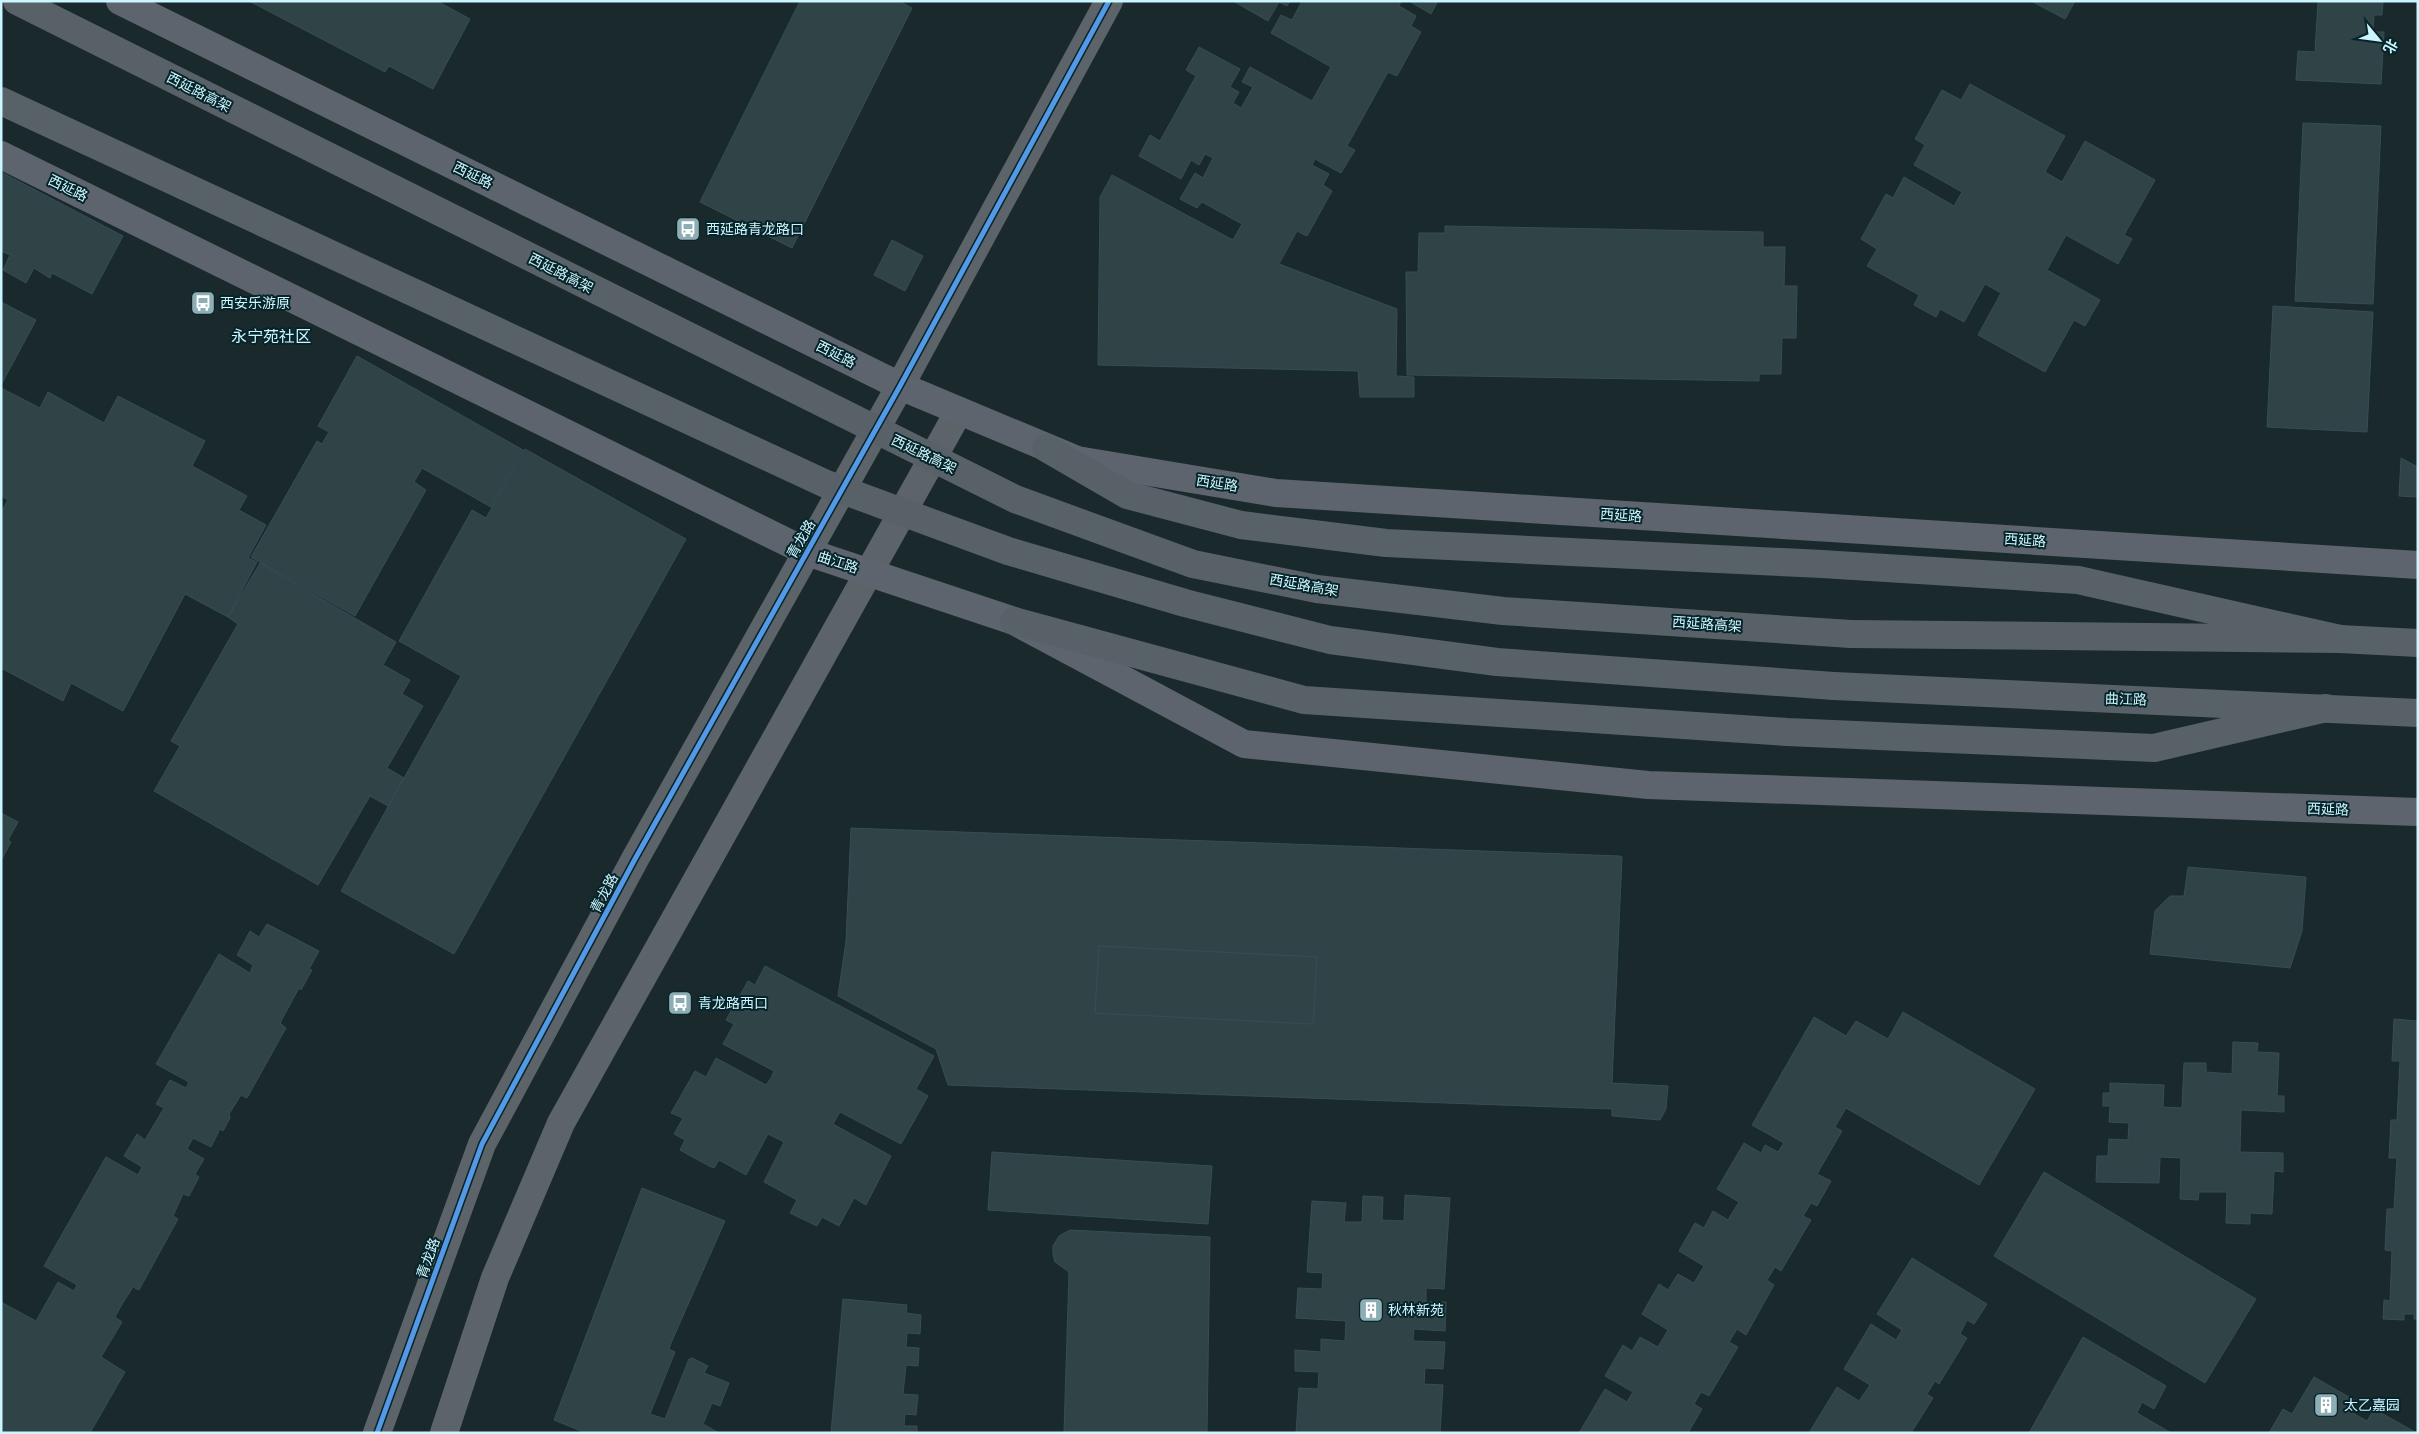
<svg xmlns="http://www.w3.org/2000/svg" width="2419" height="1434" font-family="Arial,'Noto Sans SC',sans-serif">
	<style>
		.building { fill: #304347; stroke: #344f54; fill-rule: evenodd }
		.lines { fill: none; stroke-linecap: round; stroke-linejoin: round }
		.minor { stroke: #5c6369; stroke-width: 28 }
		.tertiary { stroke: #5c6369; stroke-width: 28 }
		.secondary { stroke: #5d646d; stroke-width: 28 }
		.trunk { stroke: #586168; stroke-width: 28 }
		.trunk-bridge { stroke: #586168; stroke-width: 28 }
		.cycleway-casing { stroke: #07242a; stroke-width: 8 }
		.cycleway { stroke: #5399e6; stroke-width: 5 }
		.labels { text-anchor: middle; stroke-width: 4; stroke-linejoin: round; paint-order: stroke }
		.street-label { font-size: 14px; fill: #ccf6ff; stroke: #07242a }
		.poi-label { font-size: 14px; fill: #ccf6ff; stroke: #07242a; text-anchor: start }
		.quarter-label { font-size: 16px; fill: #ccf6ff; stroke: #07242a }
	</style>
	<rect width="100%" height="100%" fill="#1a292c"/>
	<g class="building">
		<path d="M 249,1 L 437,1 L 470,19 L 433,89 L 389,66 L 385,72 Z"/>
		<path d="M 800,1 L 899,1 L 912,8 L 792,248 L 700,202 Z"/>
		<path d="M 1233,1 L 1290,1 L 1287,6 L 1279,2 L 1268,21 Z"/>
		<path d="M 1302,1 L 1401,1 L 1399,6 L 1416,16 L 1411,26 L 1421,32 L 1397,76 L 1388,72 L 1347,146 L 1355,150 L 1341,173 L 1315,159 L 1312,165 L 1329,174 L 1323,185 L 1332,191 L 1307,236 L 1297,231 L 1279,264 L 1397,309 L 1396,376 L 1414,377 L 1414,397 L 1360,397 L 1358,371 L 1098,365 L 1100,197 L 1112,175 L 1233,240 L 1242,224 L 1202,202 L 1197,208 L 1180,199 L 1195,173 L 1203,178 L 1213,158 L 1205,154 L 1199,165 L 1191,160 L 1181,179 L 1139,156 L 1150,135 L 1160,141 L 1196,76 L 1186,70 L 1199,47 L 1240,69 L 1230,87 L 1239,92 L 1233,103 L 1241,108 L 1253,87 L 1242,82 L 1250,67 L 1312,101 L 1331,67 L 1271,33 L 1281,15 L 1292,20 Z"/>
		<path d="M 1409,1 L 1438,1 L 1431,14 Z"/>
		<path d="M 2031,1 L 2075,1 L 2065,19 Z"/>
		<path d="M 2318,1 L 2383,1 L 2382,15 L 2374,15 L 2373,32 L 2384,32 L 2381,84 L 2296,80 L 2298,51 L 2315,52 Z"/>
		<path d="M 1970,84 L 2065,136 L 2045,172 L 2062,182 L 2085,141 L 2155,180 L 2124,235 L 2132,239 L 2118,264 L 2066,235 L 2047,270 L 2100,300 L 2085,326 L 2074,320 L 2045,372 L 1978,335 L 2001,293 L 1985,284 L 1964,322 L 1940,309 L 1936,317 L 1914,305 L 1919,295 L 1867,266 L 1877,249 L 1861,239 L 1886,194 L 1893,198 L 1904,177 L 1954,206 L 1962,192 L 1914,165 L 1925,145 L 1915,139 L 1942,90 L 1961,100 Z"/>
		<path d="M 2303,123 L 2381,126 L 2373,304 L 2295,301 Z"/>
		<path d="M 1,172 L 123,236 L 92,294 L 52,273 L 50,278 L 34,268 L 26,283 L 3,270 L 10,255 L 1,251 Z"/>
		<path d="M 1445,226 L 1763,232 L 1763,247 L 1785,247 L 1784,286 L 1797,286 L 1796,338 L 1782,338 L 1781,374 L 1759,374 L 1759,381 L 1407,375 L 1406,272 L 1418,272 L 1419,233 L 1445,233 Z"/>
		<path d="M 892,240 L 923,256 L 905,291 L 874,275 Z"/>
		<path d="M 1,302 L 36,320 L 1,385 Z"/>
		<path d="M 2273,306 L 2373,312 L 2367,432 L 2267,427 Z"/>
		<path d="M 357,356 L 523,450 L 491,507 L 422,468 L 414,482 L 426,490 L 355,616 L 251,557 L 317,441 L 322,444 L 329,432 L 318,426 Z"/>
		<path d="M 1,388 L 40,408 L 48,392 L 104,423 L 118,396 L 205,441 L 192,466 L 247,496 L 239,510 L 266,525 L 248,558 L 257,562 L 228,617 L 185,594 L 123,711 L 71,683 L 63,701 L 1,668 L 1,512 L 8,500 L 1,496 Z"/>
		<path d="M 525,449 L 686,539 L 454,954 L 341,891 L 461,676 L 399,641 L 472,510 L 486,518 Z"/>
		<path d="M 2401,458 L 2418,467 L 2418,497 L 2399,496 Z"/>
		<path d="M 260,563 L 396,642 L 383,665 L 410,680 L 402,694 L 423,706 L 387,768 L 404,778 L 388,806 L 370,796 L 318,885 L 154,791 L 180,746 L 171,741 L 238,624 L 228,617 Z"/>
		<path d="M 1,813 L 18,822 L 8,840 L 11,842 L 2,859 Z"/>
		<path d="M 851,828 L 1620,856 L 1622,857 L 1612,1083 L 1668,1086 L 1666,1109 L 1660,1120 L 1612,1116 L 1612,1109 L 948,1085 L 936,1049 L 838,996 L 846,941 ZM 1099,946 L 1317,957 L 1313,1024 L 1095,1013 Z"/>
		<path d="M 2188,867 L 2306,877 L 2302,931 L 2290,968 L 2150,954 L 2155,911 L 2170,896 L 2184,896 Z"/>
		<path d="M 267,924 L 319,951 L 309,969 L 312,970 L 301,990 L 299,988 L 280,1023 L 286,1028 L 247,1098 L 241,1095 L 229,1114 L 230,1118 L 223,1131 L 220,1129 L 211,1147 L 193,1138 L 187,1149 L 204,1159 L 195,1174 L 199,1177 L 189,1196 L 183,1194 L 173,1216 L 178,1219 L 139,1290 L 133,1287 L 121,1306 L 115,1317 L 122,1322 L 101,1357 L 125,1372 L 90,1433 L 1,1433 L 1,1302 L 36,1321 L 58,1282 L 74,1291 L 77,1285 L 44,1266 L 106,1157 L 138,1175 L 142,1167 L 124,1156 L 137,1134 L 145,1140 L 164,1108 L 156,1104 L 170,1080 L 186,1088 L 189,1082 L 156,1064 L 219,954 L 250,973 L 253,965 L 237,955 L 250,931 L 259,937 Z"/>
		<path d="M 1099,946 L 1317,957 L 1313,1024 L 1095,1013 Z"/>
		<path d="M 765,966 L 934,1056 L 916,1089 L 928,1096 L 901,1144 L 840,1112 L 833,1124 L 891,1156 L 866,1205 L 854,1198 L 839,1226 L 822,1217 L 817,1226 L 790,1213 L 797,1200 L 764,1182 L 784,1142 L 768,1134 L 746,1175 L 719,1160 L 714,1168 L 709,1166 L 680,1150 L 685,1140 L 674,1134 L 683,1118 L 671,1113 L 695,1071 L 706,1077 L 716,1058 L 766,1085 L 771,1078 L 774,1071 L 723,1044 L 734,1024 L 726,1020 L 748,981 L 755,985 Z"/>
		<path d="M 1903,1012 L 2035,1089 L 1979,1185 L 1846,1108 L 1835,1127 L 1842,1131 L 1817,1174 L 1831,1181 L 1817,1206 L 1811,1203 L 1803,1216 L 1811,1220 L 1781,1271 L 1775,1267 L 1767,1280 L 1774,1285 L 1746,1335 L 1737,1329 L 1729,1342 L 1738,1347 L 1709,1396 L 1701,1392 L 1694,1404 L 1702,1409 L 1688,1433 L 1579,1433 L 1605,1389 L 1627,1402 L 1633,1392 L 1605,1376 L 1623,1345 L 1632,1351 L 1640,1337 L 1658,1347 L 1668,1330 L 1642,1314 L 1659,1284 L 1668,1290 L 1678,1274 L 1694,1283 L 1704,1266 L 1679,1251 L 1695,1223 L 1704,1228 L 1713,1211 L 1728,1220 L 1739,1202 L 1717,1189 L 1744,1143 L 1761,1153 L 1765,1145 L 1778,1152 L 1784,1143 L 1752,1125 L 1814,1017 L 1846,1036 L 1856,1021 L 1888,1039 Z"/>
		<path d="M 2394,1019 L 2418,1021 L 2418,1319 L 2414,1319 L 2414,1314 L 2404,1314 L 2404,1320 L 2383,1319 L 2384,1300 L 2390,1301 L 2392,1251 L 2385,1250 L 2387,1209 L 2394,1209 L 2397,1158 L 2389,1158 L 2391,1120 L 2397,1120 L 2400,1061 L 2392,1061 Z"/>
		<path d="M 2233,1042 L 2258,1043 L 2257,1052 L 2279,1053 L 2277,1096 L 2284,1096 L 2284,1112 L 2241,1110 L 2240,1152 L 2283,1153 L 2283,1172 L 2274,1171 L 2272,1214 L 2250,1213 L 2250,1224 L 2226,1223 L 2227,1192 L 2199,1192 L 2198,1200 L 2180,1199 L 2181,1158 L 2160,1157 L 2159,1183 L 2096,1182 L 2097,1156 L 2108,1156 L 2109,1139 L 2128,1140 L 2129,1123 L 2109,1122 L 2110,1106 L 2103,1106 L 2103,1093 L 2110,1093 L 2110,1083 L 2164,1085 L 2163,1107 L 2182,1108 L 2184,1063 L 2206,1063 L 2206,1072 L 2232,1074 Z"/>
		<path d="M 992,1152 L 1212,1166 L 1208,1224 L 988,1210 Z"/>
		<path d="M 2044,1172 L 2256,1299 L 2205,1383 L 1994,1256 Z"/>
		<path d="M 642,1188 L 725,1221 L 671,1343 L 669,1349 L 675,1352 L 650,1414 L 665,1419 L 689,1359 L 692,1358 L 708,1366 L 704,1373 L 729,1383 L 720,1406 L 712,1403 L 703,1424 L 719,1433 L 586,1433 L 554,1420 Z"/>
		<path d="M 1405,1195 L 1450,1198 L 1444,1289 L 1426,1288 L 1426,1302 L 1446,1302 L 1445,1331 L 1414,1329 L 1413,1341 L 1445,1342 L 1443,1369 L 1425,1368 L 1424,1384 L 1443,1385 L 1440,1433 L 1296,1433 L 1299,1388 L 1318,1389 L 1319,1372 L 1295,1371 L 1295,1350 L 1321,1352 L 1321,1339 L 1345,1341 L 1346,1321 L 1296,1318 L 1298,1288 L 1322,1289 L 1323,1273 L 1307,1272 L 1312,1201 L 1346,1203 L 1344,1222 L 1362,1222 L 1363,1196 L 1383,1197 L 1382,1220 L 1404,1221 Z"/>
		<path d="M 1070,1230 L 1210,1237 L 1207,1433 L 1064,1433 L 1069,1272 L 1055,1262 L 1053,1254 L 1053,1246 L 1059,1236 Z"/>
		<path d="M 1912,1258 L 1987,1304 L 1974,1324 L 1967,1320 L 1960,1334 L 1967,1338 L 1939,1384 L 1935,1381 L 1927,1394 L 1933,1398 L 1911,1433 L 1809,1433 L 1837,1387 L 1859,1401 L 1870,1385 L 1844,1369 L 1871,1324 L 1896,1340 L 1902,1330 L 1877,1314 Z"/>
		<path d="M 843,1299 L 907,1305 L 906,1313 L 921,1315 L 920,1334 L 907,1333 L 906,1347 L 919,1348 L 918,1366 L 906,1365 L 903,1394 L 918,1395 L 916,1415 L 905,1414 L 904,1426 L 917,1426 L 917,1433 L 831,1433 Z"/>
		<path d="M 2083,1337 L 2166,1386 L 2154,1409 L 2142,1402 L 2137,1413 L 2171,1433 L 2029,1433 Z"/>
		<path d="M 2314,1377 L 2356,1401 L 2351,1412 L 2367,1421 L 2374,1409 L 2417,1433 L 2269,1433 L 2283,1409 L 2292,1414 Z"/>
	</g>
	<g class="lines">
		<path class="minor" d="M 900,386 L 1109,1"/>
		<g class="tertiary">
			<path d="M 377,1433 L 482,1144 L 635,859 L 900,386"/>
			<path d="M 444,1433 L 495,1278 L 561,1123 L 959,411"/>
		</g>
		<g class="secondary">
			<path d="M 120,1 L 900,386 L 1077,460 L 1276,493 L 2418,565"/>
			<path d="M 1,155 L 807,552 L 1014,621 L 1244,744 L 1648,785 L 2418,812"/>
		</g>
		<g class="trunk">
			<path d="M 1046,448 L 1127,495 L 1241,525 L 1386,543 L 1822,564 L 2078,580 L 2340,639"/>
			<path d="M 1014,621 L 1304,700 L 1787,732 L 2154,748 L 2326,708"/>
			<path d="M 1851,634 L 2340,639 L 2418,643"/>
			<path d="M 1834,686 L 2418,713"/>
		</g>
		<g class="trunk-bridge">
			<path d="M 17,1 L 1015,499 L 1193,564 L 1317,589 L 1503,611 L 1851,634"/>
			<path d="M 1,101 L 826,484 L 1008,551 L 1185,603 L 1330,640 L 1497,662 L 1834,686"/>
		</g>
		<defs>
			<path id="cycleway" d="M 377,1433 L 482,1144 L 635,859 L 900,386 L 1109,1"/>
		</defs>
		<use href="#cycleway" class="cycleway-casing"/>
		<use href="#cycleway" class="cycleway"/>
	</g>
	<defs>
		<symbol id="bus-square" viewBox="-11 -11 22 22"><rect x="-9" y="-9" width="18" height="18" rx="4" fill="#8eaeb5" stroke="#07242a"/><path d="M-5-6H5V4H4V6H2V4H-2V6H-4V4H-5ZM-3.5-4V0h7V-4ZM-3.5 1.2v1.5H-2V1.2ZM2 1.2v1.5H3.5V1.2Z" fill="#fff"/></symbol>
		<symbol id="building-square" viewBox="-11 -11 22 22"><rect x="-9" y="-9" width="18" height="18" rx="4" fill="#8eaeb5" stroke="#07242a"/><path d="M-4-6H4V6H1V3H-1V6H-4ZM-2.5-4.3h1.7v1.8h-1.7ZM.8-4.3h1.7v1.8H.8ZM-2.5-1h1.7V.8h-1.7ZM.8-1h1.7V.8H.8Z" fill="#fff"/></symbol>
	</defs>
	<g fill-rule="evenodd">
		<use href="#bus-square" x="674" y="215" width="28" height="28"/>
		<use href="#bus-square" x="189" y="289" width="28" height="28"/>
		<use href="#bus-square" x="666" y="989" width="28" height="28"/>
		<use href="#building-square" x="1357" y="1296" width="28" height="28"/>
		<use href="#building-square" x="2312" y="1391" width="28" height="28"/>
	</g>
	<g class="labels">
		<g class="street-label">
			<text transform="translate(199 92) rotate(27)" y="5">西延路高架</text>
			<text transform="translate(473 175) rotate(26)" y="5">西延路</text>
			<text transform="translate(68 188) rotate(26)" y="5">西延路</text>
			<text transform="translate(561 273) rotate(27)" y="5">西延路高架</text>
			<text transform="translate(836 354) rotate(27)" y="5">西延路</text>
			<text transform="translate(924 454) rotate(26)" y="5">西延路高架</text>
			<text transform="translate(1217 483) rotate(9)" y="5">西延路</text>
			<text transform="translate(1621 515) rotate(4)" y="5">西延路</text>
			<text transform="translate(801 539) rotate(-60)" y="5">青龙路</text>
			<text transform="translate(2025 540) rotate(4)" y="5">西延路</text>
			<text transform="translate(838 562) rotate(18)" y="5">曲江路</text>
			<text transform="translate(1304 585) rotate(10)" y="5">西延路高架</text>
			<text transform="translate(1707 624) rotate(4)" y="5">西延路高架</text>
			<text transform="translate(2126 699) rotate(2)" y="5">曲江路</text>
			<text transform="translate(2328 809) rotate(2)" y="5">西延路</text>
			<text transform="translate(604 893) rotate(-62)" y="5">青龙路</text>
			<text transform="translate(428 1258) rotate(-70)" y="5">青龙路</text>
		</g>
		<g class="poi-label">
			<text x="706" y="234">西延路青龙路口</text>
			<text x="220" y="308">西安乐游原</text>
			<text x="698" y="1008">青龙路西口</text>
			<text x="1388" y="1315">秋林新苑</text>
			<text x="2344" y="1410">太乙嘉园</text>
		</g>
		<g class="quarter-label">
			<text x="271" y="342">永宁苑社区</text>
		</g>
	</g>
	<rect width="2419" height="1434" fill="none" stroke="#ccf6ff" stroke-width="5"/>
	<g transform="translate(2379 40) rotate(119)" stroke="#07242a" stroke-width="4" paint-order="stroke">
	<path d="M0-4L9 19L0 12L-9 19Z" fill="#ccf6ff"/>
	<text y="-8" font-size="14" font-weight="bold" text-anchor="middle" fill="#ccf6ff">北</text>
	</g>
</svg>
